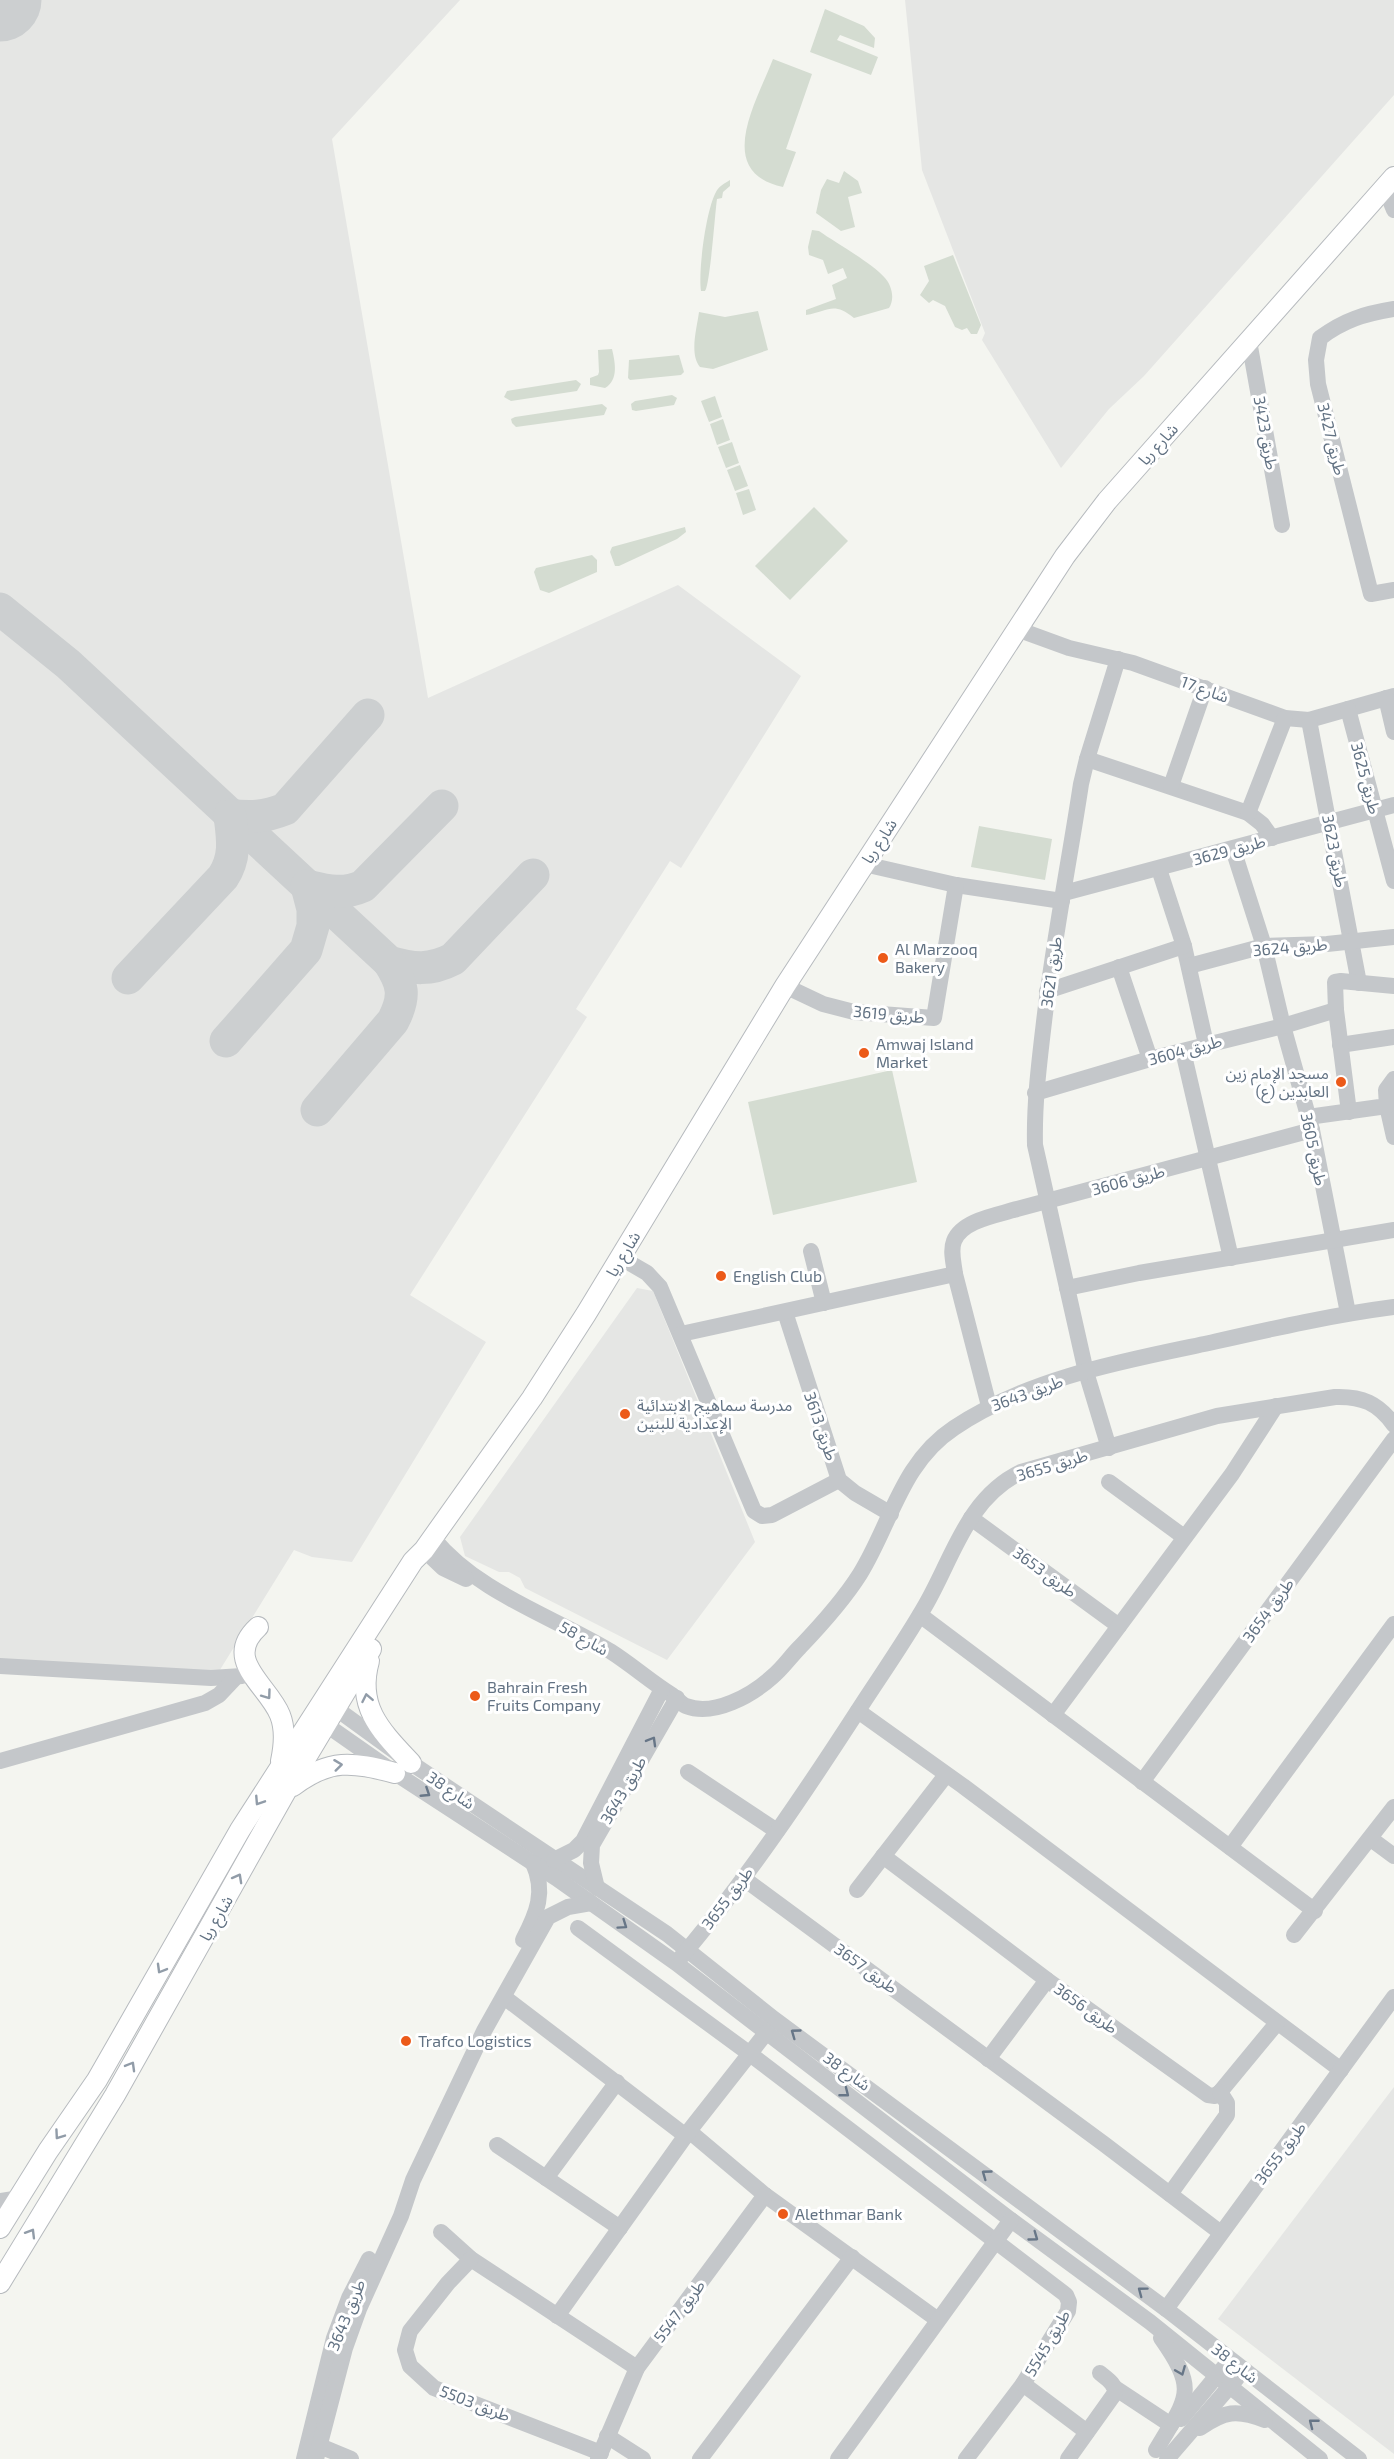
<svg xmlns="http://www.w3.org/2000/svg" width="1394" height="2459" font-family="'Exo 2','Noto Sans Arabic',sans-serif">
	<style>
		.built { fill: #e5e6e4 }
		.green { fill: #d4dcd1 }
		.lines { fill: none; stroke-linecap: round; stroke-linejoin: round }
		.taxiway { stroke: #cccfd0; stroke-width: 33 }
		.runway { stroke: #cccfd0; stroke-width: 81 }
		.major-casing { stroke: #b6babe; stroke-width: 22 }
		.minor { stroke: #c4c7ca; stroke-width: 16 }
		.major { stroke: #fff; stroke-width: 20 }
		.oneway { stroke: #919ca8 }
		.oneway2 { stroke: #677687 }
		.poi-dot { fill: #ec5a19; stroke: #fff; stroke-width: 2 }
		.labels { text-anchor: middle; stroke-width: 6; stroke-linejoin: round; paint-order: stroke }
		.street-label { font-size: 16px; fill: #627283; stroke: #fff }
		.poi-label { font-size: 16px; fill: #627283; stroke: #fff; text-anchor: start }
	</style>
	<rect width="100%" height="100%" fill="#f4f5f0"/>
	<g class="built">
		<path d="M 0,0 L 460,0 L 332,139 L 428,698 L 678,585 L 801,676 L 681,868 L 670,861 L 576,1009 L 587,1017 L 410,1295 L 486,1342 L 352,1562 L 312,1557 L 294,1550 L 218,1673 L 0,1660 Z"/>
		<path d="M 905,0 L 1394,0 L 1394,95 L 1144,376 L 1109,409 L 1061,468 L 982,340 L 985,333 L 922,170 Z"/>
		<path d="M 637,1288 L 653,1291 L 755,1542 L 667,1660 L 525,1588 L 520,1578 L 509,1572 L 499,1572 L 465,1556 L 460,1537 Z"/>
		<path d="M 1394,2087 L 1394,2454 L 1218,2319 Z"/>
	</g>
	<g class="green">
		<path d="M 825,9 L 864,26 L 875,38 L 874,48 L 840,35 L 837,40 L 878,57 L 871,75 L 810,52 Z"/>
		<path d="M 773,59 L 812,74 L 786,149 L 796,152 L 783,187 C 713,172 757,101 773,59 Z"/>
		<path d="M 844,171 L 858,181 L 862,193 L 848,197 L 855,227 L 841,231 L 816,213 L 821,190 L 827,179 L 839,183 Z"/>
		<path d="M 730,180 L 730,186 L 723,192 L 722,198 L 717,199 C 715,213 710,285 705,291 L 701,291 C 698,271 706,210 716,192 C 718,187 725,183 730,180 Z"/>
		<path d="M 812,230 L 819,231 C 836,243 872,263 885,278 C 892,286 895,299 889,308 L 854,318 C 833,301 829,311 806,315 L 806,310 L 836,299 L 832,285 L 847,278 L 843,268 L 828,274 L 823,260 L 809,255 L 808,247 Z"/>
		<path d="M 953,255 L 981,325 L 977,334 L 971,334 L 967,328 L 962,330 L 955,327 L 945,306 L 933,300 L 929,303 L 920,295 L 929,281 L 924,266 Z"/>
		<path d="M 758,311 L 768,350 L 713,369 L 700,367 C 689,354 697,328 699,312 L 725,317 Z"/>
		<path d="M 612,349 C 615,362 619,380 605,388 L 590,385 L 590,378 L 598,375 L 599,372 L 598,350 Z"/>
		<path d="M 679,355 L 684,372 L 681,375 L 630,380 L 628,378 L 629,360 Z"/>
		<path d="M 576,380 L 581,384 L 577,391 L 511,401 L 504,397 L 507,391 Z"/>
		<path d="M 672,395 L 677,398 L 674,405 L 636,411 L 632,410 L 631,404 L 635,401 Z"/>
		<path d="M 715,396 L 722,417 L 709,422 L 701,401 Z"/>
		<path d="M 602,404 L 607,408 L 604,415 L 516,427 L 512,423 L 511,419 L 515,417 Z"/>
		<path d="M 723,419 L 730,440 L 717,445 L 710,424 Z"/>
		<path d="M 732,442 L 739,463 L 726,468 L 718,447 Z"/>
		<path d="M 740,465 L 748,486 L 735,491 L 727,470 Z"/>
		<path d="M 749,489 L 756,510 L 743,515 L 736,493 Z"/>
		<path d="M 814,507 L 848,541 L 790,600 L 755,566 Z"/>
		<path d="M 685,527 L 686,532 L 677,539 L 619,566 L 615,566 L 610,552 L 612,547 Z"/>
		<path d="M 592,555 L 597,560 L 597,572 L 549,593 L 540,590 L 534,572 L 536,568 Z"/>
		<path d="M 979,826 L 1052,839 L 1045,880 L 971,867 Z"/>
		<path d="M 892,1070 L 917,1182 L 773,1215 L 748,1102 Z"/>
	</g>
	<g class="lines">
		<g class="taxiway">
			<path d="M 0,609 L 68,664 L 389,962 C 413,969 430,971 453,959 L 533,875"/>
			<path d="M 229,815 C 250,818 265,817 285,809 L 368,715"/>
			<path d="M 128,978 L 223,877 C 236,857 233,839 230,816"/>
			<path d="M 226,1041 L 306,950 L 313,926 L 313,909 L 307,886 C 328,891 343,895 363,886 L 442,806"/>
			<path d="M 317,1110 L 393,1021 C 406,996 403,984 389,962"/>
		</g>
		<path class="runway" d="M 0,1 L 1,0"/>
		<defs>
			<g id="major">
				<path d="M 258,1627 C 222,1660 268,1685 280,1715 C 286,1730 284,1747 281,1761"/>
				<path d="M 369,1661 C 356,1707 381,1731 411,1763"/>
				<path d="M 293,1786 C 330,1758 352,1762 395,1773"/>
				<path d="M 0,2228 L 48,2151 L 97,2080 L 240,1830 L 413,1561 L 424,1550 L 532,1398 L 586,1314 L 785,986 L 1065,556 L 1107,501 L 1394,177"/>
				<path d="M 0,2283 L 115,2095 L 286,1791 L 371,1649"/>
			</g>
		</defs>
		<use href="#major" class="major-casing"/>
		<g class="minor">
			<path d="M 1385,188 L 1394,210"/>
			<path d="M 1394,309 C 1364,314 1344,320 1320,338 L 1316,360 L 1318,384 L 1371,594 L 1394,590"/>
			<path d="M 1249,341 L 1282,525"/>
			<path d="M 1017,629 L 1069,648 L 1133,663 L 1285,718 L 1309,720 L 1394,696"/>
			<path d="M 1386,698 L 1394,732"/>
			<path d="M 1348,709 L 1394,881"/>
			<path d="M 1309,720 L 1359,983"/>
			<path d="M 1087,759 L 1248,813 L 1262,824 L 1272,838"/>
			<path d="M 1171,786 L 1205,688"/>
			<path d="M 1248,813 L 1285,718"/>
			<path d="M 1233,849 L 1264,946 L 1283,1026 L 1312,1130 L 1348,1313"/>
			<path d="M 864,864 L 956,885 L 1062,901"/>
			<path d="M 1159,869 L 1184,946 L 1206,1044"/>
			<path d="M 1064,893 L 1394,805"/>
			<path d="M 1189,966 L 1264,946 L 1327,944 L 1394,937"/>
			<path d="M 1119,967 L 1150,1059"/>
			<path d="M 785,986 L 823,1004 L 854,1012 L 934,1018 L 956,885"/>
			<path d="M 1047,991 L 1184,946"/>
			<path d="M 1340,1045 L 1394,1037"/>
			<path d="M 1183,1051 L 1231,1258"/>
			<path d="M 1035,1093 L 1150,1059 L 1283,1026 L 1336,1010"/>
			<path d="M 1387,1106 L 1394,1137"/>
			<path d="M 1349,1112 L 1336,1010 L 1335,982 L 1341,981 L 1394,986"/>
			<path d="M 1308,1117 L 1387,1106 L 1386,1090 L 1394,1079"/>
			<path d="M 811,1251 L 824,1303"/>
			<path d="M 621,1258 L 647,1273 L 660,1287 L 754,1511 L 762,1516 L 772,1515 L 839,1480"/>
			<path d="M 1067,1288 L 1139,1273 L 1394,1230"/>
			<path d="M 785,1312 L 839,1480 L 855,1493 L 891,1514"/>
			<path d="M 681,1334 L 955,1274"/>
			<path d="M 989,1406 L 955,1274 C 954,1264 950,1251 954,1241 C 962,1220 998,1215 1017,1209 L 1312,1130"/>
			<path d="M 1109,1448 L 1086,1372 L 1035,1145 C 1034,1104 1039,1064 1044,1022 C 1053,943 1069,863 1081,784 L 1087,759 L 1118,659"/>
			<path d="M 1109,1482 L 1184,1537"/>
			<path d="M 971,1518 L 1119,1626"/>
			<path d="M 433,1538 C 478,1593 550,1615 610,1651 C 632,1665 651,1682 672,1695 C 677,1699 681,1704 686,1706 C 714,1717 752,1695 772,1677 C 783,1668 790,1657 800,1647 C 822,1624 843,1601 860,1574 C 891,1524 901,1463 954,1428 C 1028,1378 1123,1361 1209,1343 C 1271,1329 1332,1315 1394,1307"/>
			<path d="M 424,1550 L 443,1568 L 466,1579"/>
			<path d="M 920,1615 L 1315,1911"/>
			<path d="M 0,1666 L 211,1678 L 242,1676"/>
			<path d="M 327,1702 L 411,1763 L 667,1934 L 774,2019 L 1166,2309 L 1359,2459"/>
			<path d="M 858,1711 L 963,1786 L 1341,2070"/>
			<path d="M 1053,1715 L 1232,1474 L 1276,1406"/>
			<path d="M 315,1717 L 395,1773 L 556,1878 L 676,1963 L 1011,2220 L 1150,2322 L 1320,2459"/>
			<path d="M 0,1761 L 205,1703 L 219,1695 L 236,1677"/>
			<path d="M 688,1772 L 777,1831"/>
			<path d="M 1142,1782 L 1394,1439"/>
			<path d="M 1371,1839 L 1394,1856"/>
			<path d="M 1230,1847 L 1394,1624"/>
			<path d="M 883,1856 L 1047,1980 L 1208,2095 L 1215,2096 L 1220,2092 L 1277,2023"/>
			<path d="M 554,1860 L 574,1850 L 583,1841 L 662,1689"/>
			<path d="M 743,1878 L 1104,2144 L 1221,2233"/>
			<path d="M 597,1888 L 591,1863 L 592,1845 L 677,1698"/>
			<path d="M 857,1890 L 946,1775"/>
			<path d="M 578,1928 L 750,2054 L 1066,2295 L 1069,2302 L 1068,2311 L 1023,2384 L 966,2459"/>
			<path d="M 1294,1935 L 1394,1807"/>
			<path d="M 523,1940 C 537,1913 546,1892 533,1863"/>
			<path d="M 682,1956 C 747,1879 804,1794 859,1709 C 881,1675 905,1641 925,1606 C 953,1558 967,1498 1021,1472 L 1217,1416 L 1335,1397 C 1362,1396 1378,1403 1394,1425"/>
			<path d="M 504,1997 L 686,2136"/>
			<path d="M 988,2059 L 1047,1980"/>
			<path d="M 689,2131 L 765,2195 L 938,2320"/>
			<path d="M 497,2145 L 620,2228"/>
			<path d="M 546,2178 L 617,2082"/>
			<path d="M 1170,2194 L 1227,2115 L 1227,2103 L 1220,2092"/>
			<path d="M 0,2201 L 20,2198"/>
			<path d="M 441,2232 L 471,2259 L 637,2368"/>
			<path d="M 471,2259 L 448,2283 L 410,2331 L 405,2350 L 410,2366 L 434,2388 L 601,2453"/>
			<path d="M 1166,2309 L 1394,1997"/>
			<path d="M 557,2316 L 689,2131 L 766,2033"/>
			<path d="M 1023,2384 L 1087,2432"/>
			<path d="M 1115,2388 L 1171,2425"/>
			<path d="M 1181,2419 L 1224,2367"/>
			<path d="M 1200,2428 C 1224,2411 1237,2409 1265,2420"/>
			<path d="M 607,2436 L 643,2459"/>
			<path d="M 310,2442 L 351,2459"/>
			<path d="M 1156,2450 C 1187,2397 1199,2392 1161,2338"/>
			<path d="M 304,2459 L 334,2338 L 349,2298 L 369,2259"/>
			<path d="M 316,2459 L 345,2348 L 359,2309 L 401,2216 L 413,2180 L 484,2031 L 548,1917 L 568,1907 L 591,1903"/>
			<path d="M 598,2459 L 637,2368 L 765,2195"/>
			<path d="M 700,2459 L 852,2257"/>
			<path d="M 838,2459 L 1011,2220"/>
			<path d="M 1068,2459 L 1115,2393 C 1115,2383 1107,2379 1100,2373"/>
			<path d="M 1167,2459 L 1237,2378"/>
		</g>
		<use href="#major" class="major"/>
	</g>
	<defs><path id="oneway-chevron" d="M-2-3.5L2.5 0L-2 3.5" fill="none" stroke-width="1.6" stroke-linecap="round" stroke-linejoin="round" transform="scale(1.5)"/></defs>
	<g class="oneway">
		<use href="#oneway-chevron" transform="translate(267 1695) rotate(54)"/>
		<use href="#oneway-chevron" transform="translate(367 1698) rotate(-101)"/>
		<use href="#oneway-chevron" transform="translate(338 1765) rotate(-7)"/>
		<use href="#oneway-chevron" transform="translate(259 1801) rotate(123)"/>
		<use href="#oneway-chevron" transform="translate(238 1878) rotate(-61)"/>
		<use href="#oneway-chevron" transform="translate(161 1969) rotate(120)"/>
		<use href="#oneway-chevron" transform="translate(131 2066) rotate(-60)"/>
		<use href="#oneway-chevron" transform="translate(59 2135) rotate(125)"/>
		<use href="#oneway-chevron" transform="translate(31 2233) rotate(-59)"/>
	</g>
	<g class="oneway2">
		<use href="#oneway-chevron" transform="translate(652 1741) rotate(-60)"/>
		<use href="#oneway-chevron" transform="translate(426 1793) rotate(33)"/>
		<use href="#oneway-chevron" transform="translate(623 1925) rotate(35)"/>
		<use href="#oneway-chevron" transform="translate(795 2033) rotate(-144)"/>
		<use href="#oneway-chevron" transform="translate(845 2093) rotate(38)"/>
		<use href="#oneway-chevron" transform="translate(986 2174) rotate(-144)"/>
		<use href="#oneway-chevron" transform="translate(1034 2237) rotate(36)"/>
		<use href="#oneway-chevron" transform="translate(1142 2291) rotate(-143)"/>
		<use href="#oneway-chevron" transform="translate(1181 2371) rotate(68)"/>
		<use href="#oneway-chevron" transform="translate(1313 2423) rotate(-142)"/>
	</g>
	<g class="poi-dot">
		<circle cx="883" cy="958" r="6"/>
		<circle cx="864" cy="1053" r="6"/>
		<circle cx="1341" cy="1082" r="6"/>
		<circle cx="721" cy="1276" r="6"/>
		<circle cx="625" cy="1414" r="6"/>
		<circle cx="475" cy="1696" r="6"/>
		<circle cx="406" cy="2041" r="6"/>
		<circle cx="783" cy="2214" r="6"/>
	</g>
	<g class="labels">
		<g class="street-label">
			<text transform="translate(1266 433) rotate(80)" y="6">طريق 3423</text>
			<text transform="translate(1332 439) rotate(76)" y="6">طريق 3427</text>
			<text transform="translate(1158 444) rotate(-48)" y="6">شارع ريا</text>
			<text transform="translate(1205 689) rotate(20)" y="6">شارع 17</text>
			<text transform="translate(1366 778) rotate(75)" y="6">طريق 3625</text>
			<text transform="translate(879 841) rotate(-57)" y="6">شارع ريا</text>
			<text transform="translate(1229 850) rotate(-15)" y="6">طريق 3629</text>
			<text transform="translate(1335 851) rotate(79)" y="6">طريق 3623</text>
			<text transform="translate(1290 947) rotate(-5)" y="6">طريق 3624</text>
			<text transform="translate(1051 972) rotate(-82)" y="6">طريق 3621</text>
			<text transform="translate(889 1014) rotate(5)" y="6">طريق 3619</text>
			<text transform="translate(1185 1050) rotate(-15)" y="6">طريق 3604</text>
			<text transform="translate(1314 1149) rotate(78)" y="6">طريق 3605</text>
			<text transform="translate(1128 1180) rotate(-15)" y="6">طريق 3606</text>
			<text transform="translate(623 1254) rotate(-59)" y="6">شارع ريا</text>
			<text transform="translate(1027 1393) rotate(-20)" y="6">طريق 3643</text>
			<text transform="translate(821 1426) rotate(71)" y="6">طريق 3613</text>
			<text transform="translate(1052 1465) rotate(-17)" y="6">طريق 3655</text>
			<text transform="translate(1045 1572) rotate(36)" y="6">طريق 3653</text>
			<text transform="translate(1268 1610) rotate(-54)" y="6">طريق 3654</text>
			<text transform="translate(584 1638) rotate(29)" y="6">شارع 58</text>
			<text transform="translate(451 1790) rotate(34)" y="6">شارع 38</text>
			<text transform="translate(623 1790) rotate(-60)" y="6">طريق 3643</text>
			<text transform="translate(727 1898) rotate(-53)" y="6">طريق 3655</text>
			<text transform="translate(216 1918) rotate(-60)" y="6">شارع ريا</text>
			<text transform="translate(866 1968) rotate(36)" y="6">طريق 3657</text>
			<text transform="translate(1086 2008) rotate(36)" y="6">طريق 3656</text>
			<text transform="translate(847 2071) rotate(36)" y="6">شارع 38</text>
			<text transform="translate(1280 2153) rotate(-53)" y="6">طريق 3655</text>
			<text transform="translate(679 2311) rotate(-53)" y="6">طريق 5547</text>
			<text transform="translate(346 2315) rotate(-68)" y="6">طريق 3643</text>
			<text transform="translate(1047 2343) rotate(-60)" y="6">طريق 5545</text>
			<text transform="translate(1235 2363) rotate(38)" y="6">شارع 38</text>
			<text transform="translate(475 2403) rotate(21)" y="6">طريق 5503</text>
		</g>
		<g class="poi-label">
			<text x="895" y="955">Al Marzooq<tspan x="895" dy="18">Bakery</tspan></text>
			<text x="876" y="1050">Amwaj Island<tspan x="876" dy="18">Market</tspan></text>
			<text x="1329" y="1079" text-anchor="end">مسجد الإمام زين<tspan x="1329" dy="18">العابدين (ع)</tspan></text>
			<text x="733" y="1282">English Club</text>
			<text x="637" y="1411">مدرسة سماهيج الابتدائية<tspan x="637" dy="18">الإعدادية للبنين</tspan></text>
			<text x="487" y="1693">Bahrain Fresh<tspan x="487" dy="18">Fruits Company</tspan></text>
			<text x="418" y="2047">Trafco Logistics</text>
			<text x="795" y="2220">Alethmar Bank</text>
		</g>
	</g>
</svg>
